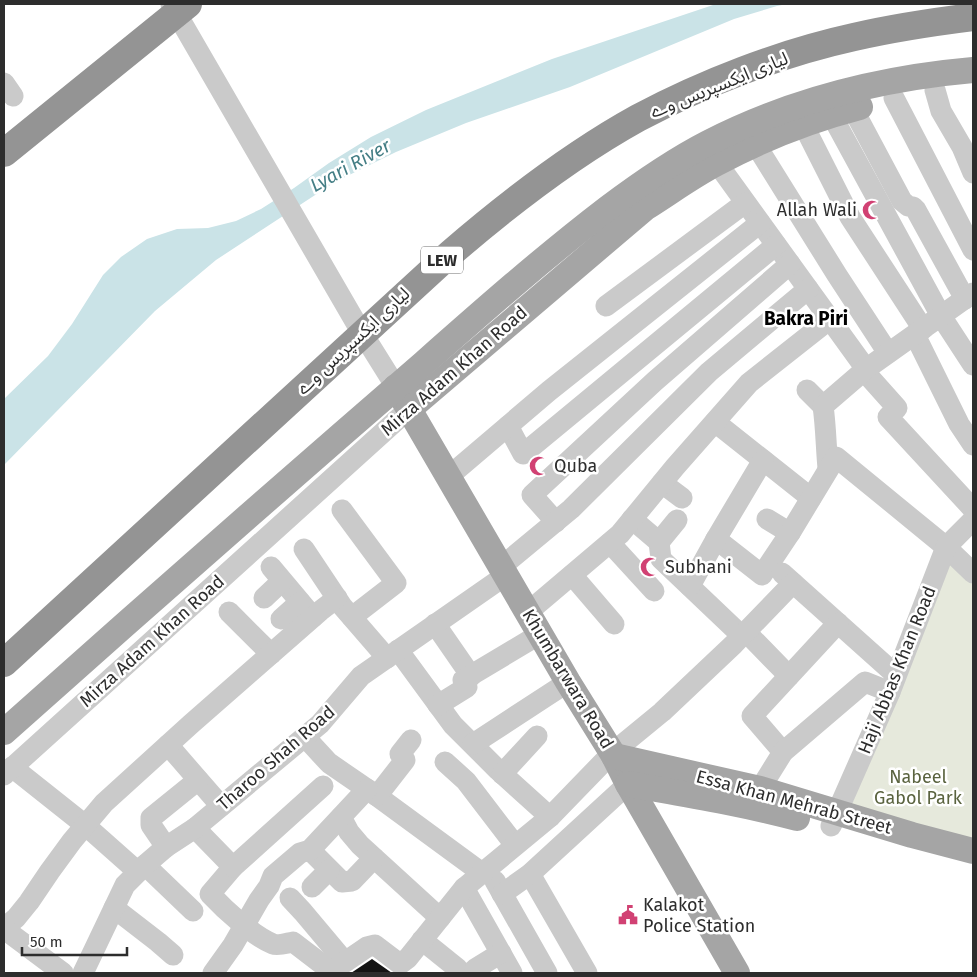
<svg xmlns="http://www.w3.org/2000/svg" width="977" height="977" font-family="'Fira Sans','Noto Sans Arabic',sans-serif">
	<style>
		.green { fill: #e6e9dc }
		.water { fill: #cae3e7 }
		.building { fill: #141414 }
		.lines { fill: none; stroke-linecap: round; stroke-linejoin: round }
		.minor { stroke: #cacaca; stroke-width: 21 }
		.major { stroke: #a5a5a5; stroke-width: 26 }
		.highway-bridge { stroke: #949494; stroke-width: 28 }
		.labels { text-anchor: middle; stroke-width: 5; stroke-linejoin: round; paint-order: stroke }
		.shield { fill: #fff; stroke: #6c6c6c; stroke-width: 1 }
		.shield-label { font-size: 16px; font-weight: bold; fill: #2d2d2d }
		.street-label { font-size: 18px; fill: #2d2d2d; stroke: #fff }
		.poi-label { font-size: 18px; fill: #2d2d2d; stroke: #fff; text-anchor: start }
		.park-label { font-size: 18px; fill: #5a633f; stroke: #fff }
		.water-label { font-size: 19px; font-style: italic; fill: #447e85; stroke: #fff }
		.neighbourhood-label { font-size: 19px; font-weight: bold; fill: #000; stroke: #fff }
	</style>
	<rect width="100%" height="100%" fill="#fff"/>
	<path class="green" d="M 946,547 L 973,573 L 973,861 L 844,826 Z"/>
	<path class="water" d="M 716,4 L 787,4 L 777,6 L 734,19 L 570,87 L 466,123 L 396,152 L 335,182 L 216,260 L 155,311 L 4,465 L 4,399 L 48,356 L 72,324 L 103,275 L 121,257 L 147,239 L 177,229 L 208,228 L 236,221 L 261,209 L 294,188 L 329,163 L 371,137 L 426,110 L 552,59 Z"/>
	<path class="building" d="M 372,959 L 392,973 L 351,973 Z"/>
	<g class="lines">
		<g class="minor">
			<path d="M 171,4 L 356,323 L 396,387"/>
			<path d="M 4,83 L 13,96"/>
			<path d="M 935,90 L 941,111 L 962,147 L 973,173"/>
			<path d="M 894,98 L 973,250"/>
			<path d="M 853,109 L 902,201 L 908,206 L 913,207 L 916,210 L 965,299"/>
			<path d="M 831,114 L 941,316 L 973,365"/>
			<path d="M 803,124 L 850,217 L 923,329"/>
			<path d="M 756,145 L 837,275 L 888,353"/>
			<path d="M 717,163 L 866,369"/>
			<path d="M 606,306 L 745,203"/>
			<path d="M 915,335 L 959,424 L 973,445"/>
			<path d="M 864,371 L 897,408 L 888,417 L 973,509"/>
			<path d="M 807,390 L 823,406"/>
			<path d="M 715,422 L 811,498"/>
			<path d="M 508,426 L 523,454 L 776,245"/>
			<path d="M 828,468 C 826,447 826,427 823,406 L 866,369 L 973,293"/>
			<path d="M 448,477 L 549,391 L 760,223"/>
			<path d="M 662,483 L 682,498"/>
			<path d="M 342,510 L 396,583 L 352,617"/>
			<path d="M 632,519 L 659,542 L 661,559 L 742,636"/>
			<path d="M 767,519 L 790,533"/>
			<path d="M 556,522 L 532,495 L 655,381 L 790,264"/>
			<path d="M 716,539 L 762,575 L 790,533 L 836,457 L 946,547 L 973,573"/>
			<path d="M 659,542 L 677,520"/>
			<path d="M 610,543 L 654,591"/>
			<path d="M 304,549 L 342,606 L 387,658"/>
			<path d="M 271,567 L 313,617"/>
			<path d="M 501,567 L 571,509 L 709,372 L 808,289"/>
			<path d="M 782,573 L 896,675"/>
			<path d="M 572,575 L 614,624"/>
			<path d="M 690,586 L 716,539 L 763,460"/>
			<path d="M 264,598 L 282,581"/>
			<path d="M 229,612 L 271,654"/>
			<path d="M 528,612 L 620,534 L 675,467 L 749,383 L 830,319"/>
			<path d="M 281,619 L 300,602"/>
			<path d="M 435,624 L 471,676"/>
			<path d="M 746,632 L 789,676"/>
			<path d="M 398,650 L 453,725 L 498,770 L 550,817"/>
			<path d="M 438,705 L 467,687 L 463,680 L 540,634"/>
			<path d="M 305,737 L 329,763 L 377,796 L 482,873"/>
			<path d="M 473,744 L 568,682"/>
			<path d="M 168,745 L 221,806"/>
			<path d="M 783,752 L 752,716 L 838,623"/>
			<path d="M 445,762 L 466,781 L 515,845"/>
			<path d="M 12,767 L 85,825 L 138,872"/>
			<path d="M 502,774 L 537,736"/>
			<path d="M 4,775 L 409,409"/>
			<path d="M 323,786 L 233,867 L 210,894 C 225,910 253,936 273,944 C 278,946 287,943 293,942 L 331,971"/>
			<path d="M 760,789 L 783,752 L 865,682 L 890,692"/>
			<path d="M 377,796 L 405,760 L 400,754 L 411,740"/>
			<path d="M 341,817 L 349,832 L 360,845 L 440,918"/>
			<path d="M 831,826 L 890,692 L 946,547 L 973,520"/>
			<path d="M 195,828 L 233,867"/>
			<path d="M 166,847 L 151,825 L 151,818 L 198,780"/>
			<path d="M 310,850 L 342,882 L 352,881 L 374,858"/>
			<path d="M 145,865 L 193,911"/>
			<path d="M 530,874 L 587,973"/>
			<path d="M 495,881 L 547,973"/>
			<path d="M 312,887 L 329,870"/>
			<path d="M 464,888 L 512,973"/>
			<path d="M 502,894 L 530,874 L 628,784"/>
			<path d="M 290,898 L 303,912 L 345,962"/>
			<path d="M 114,908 L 158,942 L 173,955"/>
			<path d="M 4,928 L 16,918 L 29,902 L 50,871 L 72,841 L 104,803 L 191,724 L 320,611 L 337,598"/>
			<path d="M 4,929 L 63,973"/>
			<path d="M 422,940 L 458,969"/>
			<path d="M 83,973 L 125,885 L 145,865 L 166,847 L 195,828 L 320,724 L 361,676 L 506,575"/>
			<path d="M 213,973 L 233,945 L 259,900 L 269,886 L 273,876 L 300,853 L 310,850 L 367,789"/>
			<path d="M 329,973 L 367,947 L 375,945 L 400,964 L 408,958 L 464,888 L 550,817 L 612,753 L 662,712 L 734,644 L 793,583"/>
			<path d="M 477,973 L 475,969 L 501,953"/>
		</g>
		<g class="major">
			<path d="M 396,387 L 568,682 L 614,756 L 628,784 L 737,973"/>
			<path d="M 409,409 L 645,208 C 669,193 692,176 717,163 C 762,139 810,120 860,107"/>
			<path d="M 4,732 C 143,608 283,485 424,363 C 484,310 544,257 608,208 C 640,184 673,161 708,143 C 790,101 882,78 973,70"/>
			<path d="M 614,756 L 760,789 L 912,835 L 973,851"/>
			<path d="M 628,784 C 684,794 741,803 797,818"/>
		</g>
		<g class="highway-bridge">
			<path d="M 4,153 L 188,4"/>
			<path d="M 4,663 L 451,253 C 509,203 571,155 638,118 C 704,83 781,53 854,37 C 893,28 933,22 973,17"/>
		</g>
	</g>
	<defs>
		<symbol id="mosque-bare" viewBox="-9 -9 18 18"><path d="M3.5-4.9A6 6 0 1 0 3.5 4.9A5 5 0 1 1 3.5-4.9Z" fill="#d14173" stroke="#fff" stroke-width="2.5" paint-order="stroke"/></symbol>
		<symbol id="civic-bare" viewBox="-9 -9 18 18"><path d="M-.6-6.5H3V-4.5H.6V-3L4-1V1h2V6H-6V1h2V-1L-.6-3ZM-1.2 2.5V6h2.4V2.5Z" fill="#d14173" stroke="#fff" stroke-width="2.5" paint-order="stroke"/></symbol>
	</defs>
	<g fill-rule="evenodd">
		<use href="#mosque-bare" x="858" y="196" width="28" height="28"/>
		<use href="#mosque-bare" x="525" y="452" width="28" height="28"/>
		<use href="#mosque-bare" x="636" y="553" width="28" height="28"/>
		<use href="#civic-bare" x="614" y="901" width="28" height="28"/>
	</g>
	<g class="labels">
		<rect class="shield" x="421" y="246.5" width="42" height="27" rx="4"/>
		<g class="shield-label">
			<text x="442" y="266">LEW</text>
		</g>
		<g class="street-label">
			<text transform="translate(719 85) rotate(-22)" y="6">لیاری ایکسپریس وے</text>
			<text transform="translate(353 341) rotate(-43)" y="6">لیاری ایکسپریس وے</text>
			<text transform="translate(454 371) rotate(-41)" y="6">Mirza Adam Khan Road</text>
			<text transform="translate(152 641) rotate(-42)" y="6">Mirza Adam Khan Road</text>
			<text transform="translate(897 670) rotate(-68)" y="6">Haji Abbas Khan Road</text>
			<text transform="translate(568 679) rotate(59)" y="6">Khumbarwara Road</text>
			<text transform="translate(276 758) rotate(-41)" y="6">Tharoo Shah Road</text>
			<text transform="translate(794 802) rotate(15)" y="6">Essa Khan Mehrab Street</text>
		</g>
		<g class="poi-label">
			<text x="857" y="216" text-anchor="end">Allah Wali</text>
			<text x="554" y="472">Quba</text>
			<text x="665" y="573">Subhani</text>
			<text x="643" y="911">Kalakot<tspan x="643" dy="21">Police Station</tspan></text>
		</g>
		<g class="park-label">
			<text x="918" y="783">Nabeel<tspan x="918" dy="21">Gabol Park</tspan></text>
		</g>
		<g class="water-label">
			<text transform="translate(350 165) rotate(-29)" y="7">Lyari River</text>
		</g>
		<g class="neighbourhood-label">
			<text x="806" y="325">Bakra Piri</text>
		</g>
	</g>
	<rect width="977" height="977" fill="none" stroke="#2d2d2d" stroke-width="10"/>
	<path d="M22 947v8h105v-8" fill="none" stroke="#2d2d2d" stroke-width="2.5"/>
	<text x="30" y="947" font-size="15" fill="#2d2d2d" stroke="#ffffff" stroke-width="4" paint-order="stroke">50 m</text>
</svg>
